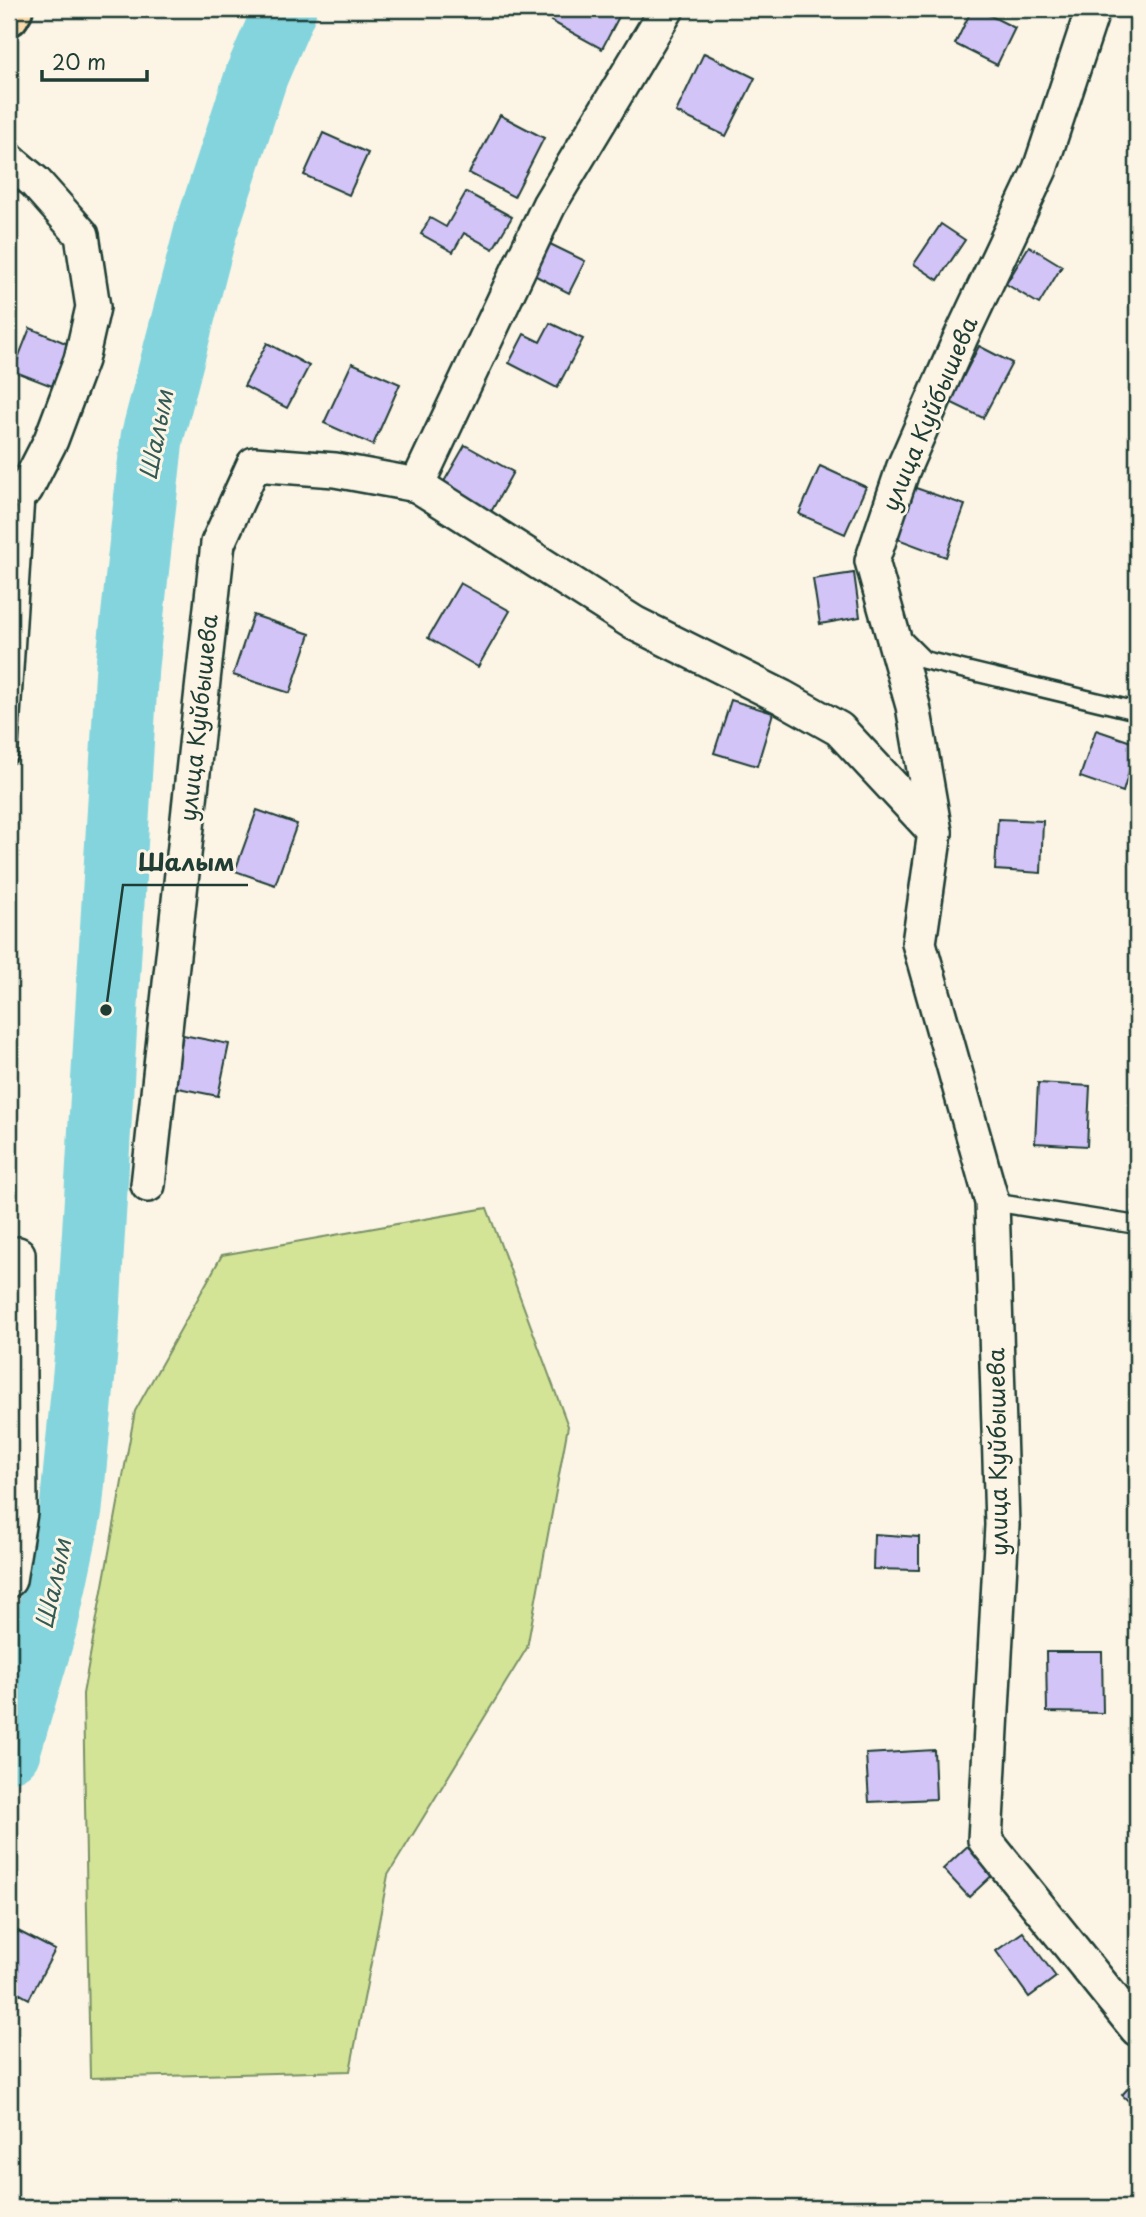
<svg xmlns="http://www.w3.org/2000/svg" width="1146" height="2217" font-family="'Playpen Sans',sans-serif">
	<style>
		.green { fill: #d3e497; stroke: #799066; stroke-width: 2 }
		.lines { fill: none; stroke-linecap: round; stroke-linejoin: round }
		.river { stroke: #83d4dd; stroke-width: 63 }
		.building { fill: #d2c4f6; stroke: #1f3d34; stroke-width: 2 }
		.service-casing { stroke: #1f3d34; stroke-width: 21 }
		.minor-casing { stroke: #1f3d34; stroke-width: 38 }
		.primary-casing { stroke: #1f3d34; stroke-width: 44 }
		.service { stroke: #fcf5e5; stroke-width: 16 }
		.minor { stroke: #fcf5e5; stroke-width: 33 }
		.primary { stroke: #fddcac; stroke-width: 38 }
		.labels { text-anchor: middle; stroke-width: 6; stroke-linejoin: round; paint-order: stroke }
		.street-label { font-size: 23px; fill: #1f3d34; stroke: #fcf5e5 }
		.water-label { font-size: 24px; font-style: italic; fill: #335b56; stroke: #fcf5e5 }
		.leader { fill: none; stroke: #1f3d34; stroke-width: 2.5 }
		.callout-dot { fill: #1f3d34; stroke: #fcf5e5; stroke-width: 2.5 }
		.callout-label { font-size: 24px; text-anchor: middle; font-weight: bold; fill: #1f3d34; stroke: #fcf5e5; stroke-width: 6; stroke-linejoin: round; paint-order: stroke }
	</style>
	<rect width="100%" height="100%" fill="#fcf5e5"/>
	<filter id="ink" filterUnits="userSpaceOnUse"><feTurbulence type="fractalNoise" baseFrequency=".0143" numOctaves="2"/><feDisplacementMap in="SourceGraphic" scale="14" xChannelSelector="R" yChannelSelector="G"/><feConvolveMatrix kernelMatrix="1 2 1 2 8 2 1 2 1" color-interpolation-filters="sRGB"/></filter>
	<g filter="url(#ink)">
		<path class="green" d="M 487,1208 L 568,1426 L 527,1648 L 388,1875 L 350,2071 L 90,2078 L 83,1694 L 135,1411 L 222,1255 Z"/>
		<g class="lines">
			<path class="river" d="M 9,1751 L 47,1622 L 71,1509 L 87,1342 L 127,666 L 152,438 L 206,230 L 257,74 L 285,9"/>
		</g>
		<g class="building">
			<path d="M 557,9 L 623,9 L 602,49 L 551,21 Z"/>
			<path d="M 972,9 L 977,9 L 1015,28 L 997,65 L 955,44 Z"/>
			<path d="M 704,53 L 755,78 L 726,136 L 676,112 Z"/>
			<path d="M 500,115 L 544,138 L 514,197 L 469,173 Z"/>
			<path d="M 323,133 L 368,153 L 349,195 L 304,175 Z"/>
			<path d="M 466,192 L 512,217 L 493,249 L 464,233 L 453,252 L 421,234 L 430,218 L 446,227 Z"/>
			<path d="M 941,224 L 965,240 L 938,280 L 914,264 Z"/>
			<path d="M 548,243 L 585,261 L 569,293 L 532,274 Z"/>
			<path d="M 1029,246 L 1062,266 L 1039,304 L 1006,284 Z"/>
			<path d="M 550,323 L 583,339 L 557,388 L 509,363 L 524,334 L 540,342 Z"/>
			<path d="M 30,328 L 68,344 L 52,386 L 13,371 Z"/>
			<path d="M 267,343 L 309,366 L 287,408 L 244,386 Z"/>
			<path d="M 979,346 L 1012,363 L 983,418 L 950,402 Z"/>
			<path d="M 352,363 L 400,384 L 373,445 L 324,423 Z"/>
			<path d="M 465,445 L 513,472 L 491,512 L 442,485 Z"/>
			<path d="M 820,466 L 866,487 L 845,534 L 799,514 Z"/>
			<path d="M 913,487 L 965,505 L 946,557 L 895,538 Z"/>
			<path d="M 854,573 L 860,617 L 820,624 L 813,579 Z"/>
			<path d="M 460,583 L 510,611 L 478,667 L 428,638 Z"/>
			<path d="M 253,615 L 310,634 L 290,693 L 233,675 Z"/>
			<path d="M 731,700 L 773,713 L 757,766 L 714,753 Z"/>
			<path d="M 1096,730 L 1137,744 L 1123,792 L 1080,777 Z"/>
			<path d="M 257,810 L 297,824 L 275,885 L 235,871 Z"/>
			<path d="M 998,819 L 1043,821 L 1041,873 L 995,870 Z"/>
			<path d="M 183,1035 L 229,1044 L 218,1096 L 173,1087 Z"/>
			<path d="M 1038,1083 L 1090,1086 L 1087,1146 L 1035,1143 Z"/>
			<path d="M 874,1534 L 919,1537 L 919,1570 L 873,1569 Z"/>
			<path d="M 1046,1652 L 1102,1652 L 1103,1713 L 1047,1712 Z"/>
			<path d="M 934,1750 L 936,1799 L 869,1802 L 866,1754 Z"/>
			<path d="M 972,1842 L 998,1870 L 969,1897 L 943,1869 Z"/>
			<path d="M 18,1931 L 55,1950 L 29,1999 L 9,1988 L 9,1949 Z"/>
			<path d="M 1023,1932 L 1056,1977 L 1029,1997 L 996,1951 Z"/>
			<path d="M 1137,2078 L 1137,2109 L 1122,2095 Z"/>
		</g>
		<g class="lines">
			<defs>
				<g id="service">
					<path d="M 899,635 L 924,660 L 1137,711"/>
					<path d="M 9,755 L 26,489"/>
					<path d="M 992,1202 L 1137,1225"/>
				</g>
				<g id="minor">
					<path d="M 667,9 L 549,205 L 417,485 L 634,623 L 782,697 L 839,729 L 935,832"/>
					<path d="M 1093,9 L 1040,169 L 960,339 L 903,469 L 872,561 L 913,706 L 935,832 L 919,943 L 992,1202 L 1002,1525 L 985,1840 L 1137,2029"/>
					<path d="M 9,160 L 35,182 L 82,235 L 93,307 L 81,360 L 51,440 L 26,489"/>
					<path d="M 148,1185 L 218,543 L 254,464 L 335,470 L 417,485"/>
					<path d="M 9,1580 L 20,1513 L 18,1254"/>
				</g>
				<path id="primary" d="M 9,16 L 13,9"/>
			</defs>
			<use href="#service" class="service-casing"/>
			<use href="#minor" class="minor-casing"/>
			<use href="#primary" class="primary-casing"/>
			<use href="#service" class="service"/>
			<use href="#minor" class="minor"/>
			<use href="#primary" class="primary"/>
		</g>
	</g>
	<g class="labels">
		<g class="street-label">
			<text transform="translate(930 414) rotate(-67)" y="8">улица Куйбышева</text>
			<text transform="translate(199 718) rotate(-84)" y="8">улица Куйбышева</text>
			<text transform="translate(998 1452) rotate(-91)" y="8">улица Куйбышева</text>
		</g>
		<g class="water-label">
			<text transform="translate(157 435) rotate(-79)" y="8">Шалым</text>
			<text transform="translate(54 1584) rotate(-78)" y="8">Шалым</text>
		</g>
	</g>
	<path class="leader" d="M106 1010L123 885H248"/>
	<circle class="callout-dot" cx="106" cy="1010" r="7"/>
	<g class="callout-label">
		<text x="186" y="871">Шалым</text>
	</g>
	<rect width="1146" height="2217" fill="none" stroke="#fcf5e5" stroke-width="35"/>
	<rect x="18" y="18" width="1111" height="2182" fill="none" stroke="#1f3d34" stroke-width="2.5" filter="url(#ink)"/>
	<path d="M42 70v10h105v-10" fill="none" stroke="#1f3d34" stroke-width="3.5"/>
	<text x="52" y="70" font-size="21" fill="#1f3d34" stroke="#fcf5e5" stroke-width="5" paint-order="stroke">20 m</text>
</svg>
